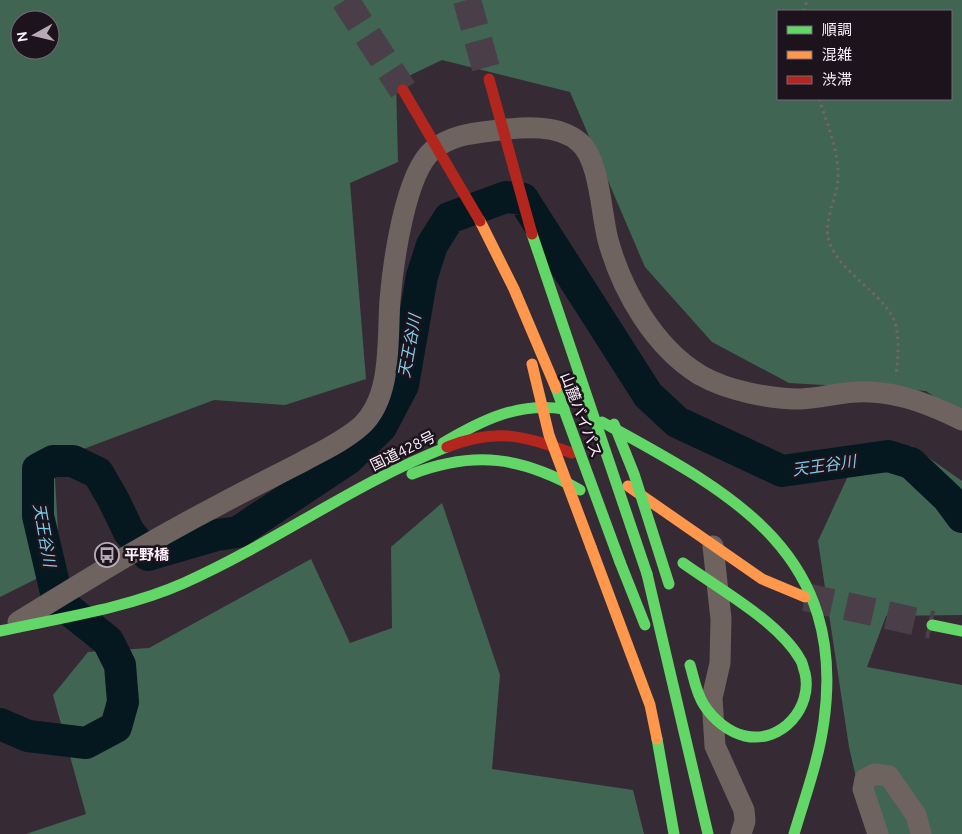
<svg xmlns="http://www.w3.org/2000/svg" width="962" height="834" font-family="Ubuntu,'Noto Sans JP',sans-serif">
	<style>
		.forest { fill: #416553; fill-rule: evenodd }
		.lines { fill: none; stroke-linecap: round; stroke-linejoin: round }
		.river { stroke: #051820; stroke-width: 32 }
		.secondary-tunnel { stroke: #4a3f49; stroke-width: 28; stroke-dasharray: 28 14; stroke-linecap: butt }
		.highway-tunnel { stroke: #4a3f49; stroke-width: 28; stroke-dasharray: 28 14; stroke-linecap: butt }
		.path { stroke: #6f6667; stroke-width: 3; stroke-dasharray: 2.5 4; stroke-linecap: butt }
		.street { stroke: #6e635f; stroke-width: 21 }
		.fast { stroke: #63d668; stroke-width: 11 }
		.slow { stroke: #ff974d; stroke-width: 11 }
		.jam { stroke: #b3261e; stroke-width: 11 }
		.fast-bridge { stroke: #63d668; stroke-width: 11 }
		.slow-bridge { stroke: #ff974d; stroke-width: 11 }
		.jam-bridge { stroke: #b3261e; stroke-width: 11 }
		.labels { text-anchor: middle; stroke-width: 5; stroke-linejoin: round; paint-order: stroke }
		.street-label { font-size: 15px; fill: #fdeffb; stroke: #1c131c }
		.poi-label { font-size: 15px; font-weight: bold; fill: #fdeffb; stroke: #1c131c; text-anchor: start }
		.water-label { font-size: 16px; font-style: italic; fill: #7ccde9; stroke: #1c131c }
	</style>
	<rect width="100%" height="100%" fill="#362b35"/>
	<g class="forest">
		<path d="M 0,0 L 962,0 L 962,415 L 926,391 L 789,383 L 712,342 L 645,267 L 570,92 L 442,60 L 396,82 L 398,162 L 350,183 L 366,379 L 285,405 L 214,400 L 54,460 L 60,567 L 0,597 ZM 778,11 L 951,11 L 951,99 L 778,99 ZM 20,20 L 50,20 L 50,50 L 20,50 Z"/>
		<path d="M 912,446 L 962,481 L 962,615 L 886,616 L 867,667 L 962,685 L 962,834 L 869,834 L 849,747 L 818,541 L 855,461 Z"/>
		<path d="M 442,503 L 500,675 L 492,769 L 633,790 L 644,834 L 26,834 L 86,814 L 53,695 L 88,652 L 149,648 L 311,559 L 350,643 L 392,628 L 391,547 Z"/>
	</g>
	<g class="lines">
		<path class="river" d="M 0,724 L 28,736 L 86,743 L 116,727 L 123,702 L 120,665 L 108,641 L 58,601 L 38,516 L 38,469 L 53,461 L 73,461 L 98,473 L 113,499 L 129,532 L 148,555 L 217,535 L 238,532 L 348,459 L 381,427 L 403,385 L 422,276 L 432,245 L 449,218 L 506,197 L 523,199 L 648,395 L 677,422 L 782,471 L 888,456 L 911,463 L 948,498 L 962,517"/>
		<g class="secondary-tunnel">
			<path d="M 345,0 L 403,90"/>
			<path d="M 467,0 L 489,79"/>
		</g>
		<path class="highway-tunnel" d="M 805,597 L 932,625"/>
		<g class="path">
			<path d="M 804,11 L 807,0"/>
			<path d="M 819,99 C 827,123 840,155 838,180 C 836,199 825,218 828,237 C 834,268 878,290 892,316 C 901,331 898,359 896,376"/>
		</g>
		<g class="street">
			<path d="M 713,546 L 721,619 L 720,663 L 712,698 L 715,746 L 744,810 L 745,821 L 741,834"/>
			<path d="M 18,622 C 83,582 148,542 215,507 C 244,491 273,477 302,462 C 322,451 344,441 361,426 C 393,397 387,339 390,300 C 393,264 405,173 433,150 C 452,134 476,133 499,130 C 524,127 558,124 579,142 C 600,159 601,214 608,240 C 622,291 654,347 700,375 C 728,391 770,399 801,399 C 824,398 847,390 870,392 C 902,393 933,406 962,420"/>
			<path d="M 878,834 L 863,789 L 865,779 L 875,774 L 889,776 L 916,815 L 921,834"/>
		</g>
		<g class="fast">
			<path d="M 602,422 C 730,492 847,551 824,721 C 819,759 805,797 794,834"/>
			<path d="M 443,443 C 482,420 518,402 564,409"/>
			<path d="M 412,474 C 475,450 522,457 580,490"/>
			<path d="M 620,562 L 645,625"/>
			<path d="M 647,574 L 708,834"/>
			<path d="M 932,625 L 962,631"/>
			<path d="M 0,631 C 60,618 128,608 184,583 C 274,543 355,483 447,447"/>
			<path d="M 657,739 L 674,834"/>
		</g>
		<g class="slow">
			<path d="M 628,486 L 762,579 L 805,597"/>
			<path d="M 591,547 L 650,705 L 657,739"/>
		</g>
		<path class="jam" d="M 447,447 C 497,427 523,436 572,453"/>
		<g class="fast-bridge">
			<path d="M 532,234 L 647,574"/>
			<path d="M 556,388 L 620,562"/>
			<path d="M 614,424 L 634,474 L 669,584"/>
			<path d="M 683,563 C 719,589 778,621 800,659 C 803,663 803,668 805,673 C 813,707 782,744 745,736 C 728,732 713,719 704,705 C 696,693 694,678 690,665"/>
		</g>
		<g class="slow-bridge">
			<path d="M 480,221 L 514,289 L 556,388"/>
			<path d="M 532,364 L 549,435 L 591,547"/>
		</g>
		<g class="jam-bridge">
			<path d="M 489,79 L 532,234"/>
			<path d="M 403,90 L 480,221"/>
		</g>
	</g>
	<defs>
		<symbol id="bus-ring" viewBox="-11 -11 22 22"><circle r="9.5" fill="#1c131c" stroke="#b7aab6" stroke-width="1.5"/><path d="M-5-6H5V4H4V6H2V4H-2V6H-4V4H-5ZM-3.5-4V0h7V-4ZM-3.5 1.2v1.5H-2V1.2ZM2 1.2v1.5H3.5V1.2Z" fill="#b7aab6"/></symbol>
	</defs>
	<g fill-rule="evenodd">
		<use href="#bus-ring" x="93" y="541" width="28" height="28"/>
	</g>
	<g class="labels">
		<g class="street-label">
			<text transform="translate(581 415) rotate(69)" y="5">山麓バイパス</text>
			<text transform="translate(403 451) rotate(-26)" y="5">国道428号</text>
		</g>
		<g class="poi-label">
			<text x="124" y="560">平野橋</text>
		</g>
		<g class="water-label">
			<text transform="translate(409 346) rotate(-80)" y="6">天王谷川</text>
			<text transform="translate(824 465) rotate(-8)" y="6">天王谷川</text>
			<text transform="translate(45 535) rotate(80)" y="6">天王谷川</text>
		</g>
	</g>
	<rect x="777" y="10" width="175" height="90" fill="#1c131c" stroke="#766b75"/>
	<rect x="787" y="26" width="25" height="8" fill="#63d668" stroke="#766b75"/>
	<text x="822" y="35" font-size="15" fill="#fdeffb">順調</text>
	<rect x="787" y="51" width="25" height="8" fill="#ff974d" stroke="#766b75"/>
	<text x="822" y="60" font-size="15" fill="#fdeffb">混雑</text>
	<rect x="787" y="76" width="25" height="8" fill="#b3261e" stroke="#766b75"/>
	<text x="822" y="85" font-size="15" fill="#fdeffb">渋滞</text>
	<g transform="translate(35 35) rotate(262)"><circle r="24" fill="#1c131c" stroke="#766b75"/>
	<path d="M0-4L9 19L0 12L-9 19Z" fill="#b7aab6"/>
	<text y="-8" font-size="14" font-weight="bold" text-anchor="middle" fill="#fdeffb">N</text>
	</g>
</svg>
